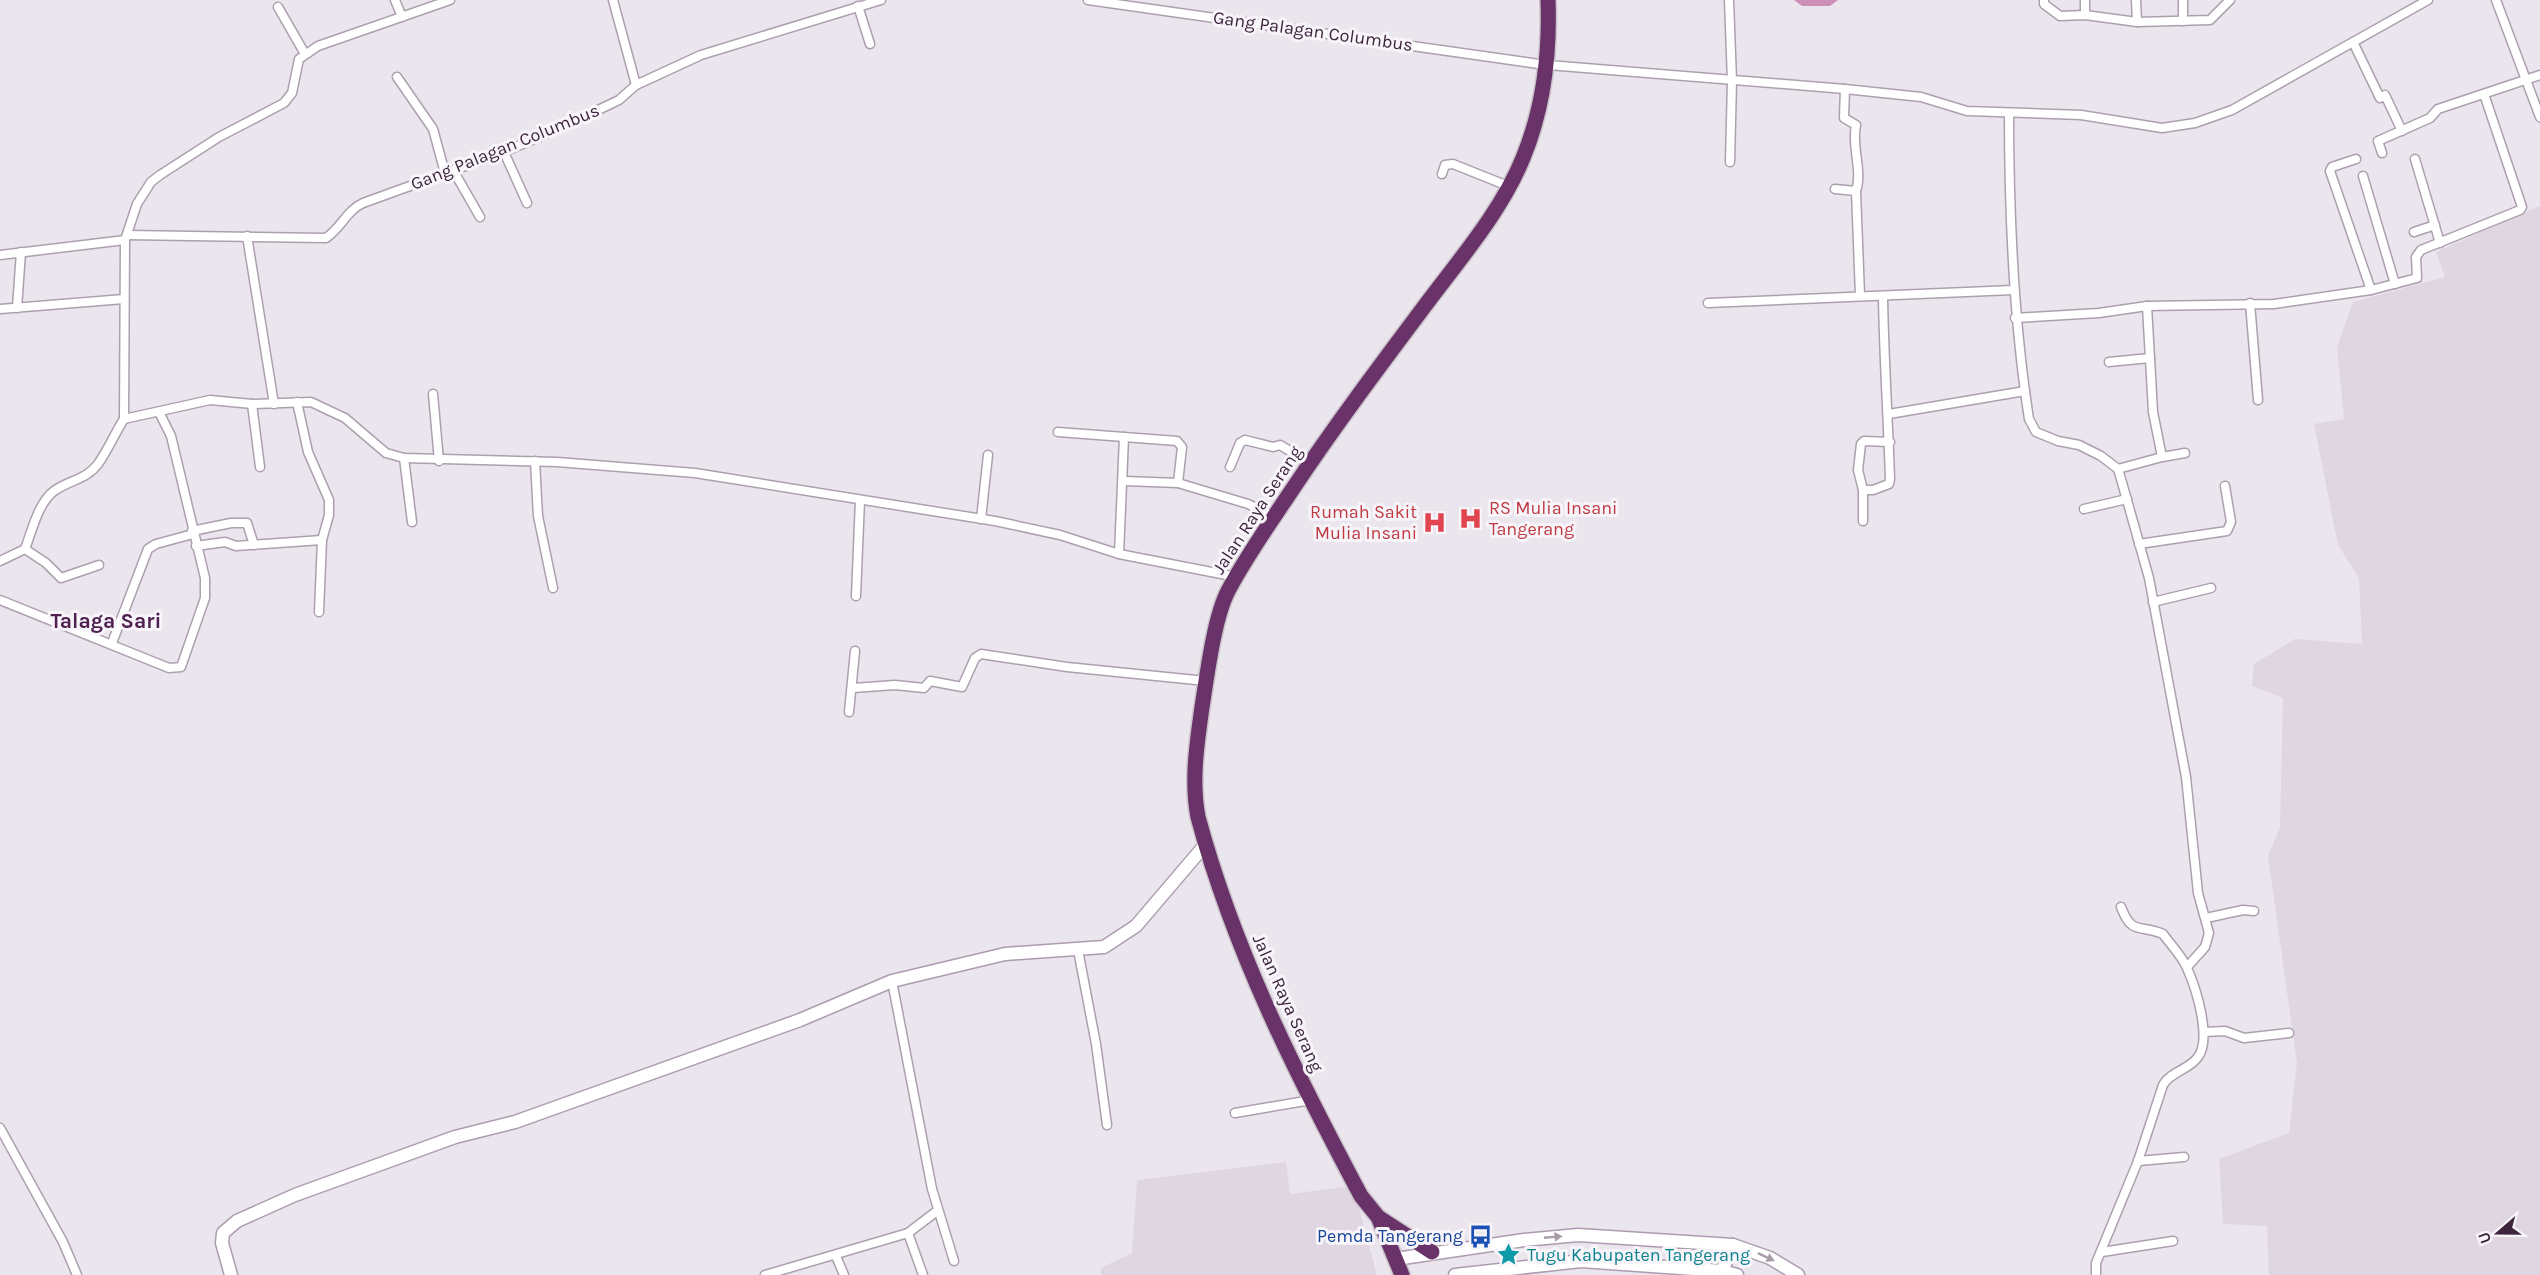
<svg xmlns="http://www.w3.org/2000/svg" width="2540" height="1275" font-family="Karla,sans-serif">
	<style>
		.built { fill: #dfd6e1 }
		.water { fill: #cf90b8 }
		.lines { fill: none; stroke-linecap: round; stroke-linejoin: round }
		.street-casing { stroke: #aca0ae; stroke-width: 11 }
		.secondary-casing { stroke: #ad9bb0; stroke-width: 15 }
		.highway-casing { stroke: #c9c2c9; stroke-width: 18 }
		.street { stroke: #fff; stroke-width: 8 }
		.secondary { stroke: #fff; stroke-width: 12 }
		.highway { stroke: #693269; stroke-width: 15 }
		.oneway { fill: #a89da8 }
		.labels { text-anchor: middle; stroke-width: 6; stroke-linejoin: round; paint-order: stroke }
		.street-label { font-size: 18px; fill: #3d253e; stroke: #f8f5fa }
		.health-label { font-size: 18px; fill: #be3a42; stroke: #f8f5fa; text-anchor: start }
		.transit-label { font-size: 18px; fill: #164399; stroke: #f8f5fa; text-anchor: end }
		.culture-label { font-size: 18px; fill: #0d838f; stroke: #f8f5fa; text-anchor: start }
		.quarter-label { font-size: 21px; font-weight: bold; fill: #4e2150; stroke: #f8f5fa }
	</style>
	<rect width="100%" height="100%" fill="#ebe5ed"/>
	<g class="built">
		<path d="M 2540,206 L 2540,1275 L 2269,1275 L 2267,1226 L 2223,1224 L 2219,1159 L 2289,1133 L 2297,1063 L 2268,856 L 2280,828 L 2283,698 L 2252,686 L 2254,664 L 2295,639 L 2362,644 L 2359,578 L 2338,545 L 2314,424 L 2344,419 L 2337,347 L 2353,302 L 2445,277 L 2436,252 Z"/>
		<path d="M 1286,1162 L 1290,1194 L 1353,1186 L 1377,1275 L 1101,1275 L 1101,1268 L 1132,1253 L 1137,1180 Z"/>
	</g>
	<path class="water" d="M 1794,0 L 1838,0 L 1830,6 L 1802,6 Z"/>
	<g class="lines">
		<defs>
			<g id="street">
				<path d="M 395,0 L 402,17"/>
				<path d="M 613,0 L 636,85"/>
				<path d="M 1088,0 L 1539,64"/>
				<path d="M 1729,0 L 1732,81 L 1730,162"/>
				<path d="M 2044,0 L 2044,4 L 2060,16 L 2085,15 L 2137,22 L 2210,20 L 2230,0"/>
				<path d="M 2085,0 L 2085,15"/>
				<path d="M 2136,0 L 2137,22"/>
				<path d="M 2183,0 L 2183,21"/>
				<path d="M 2496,0 L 2540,117"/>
				<path d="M 858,6 L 870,44"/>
				<path d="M 278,7 L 305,54"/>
				<path d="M 2353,42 L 2380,98 L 2385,95 L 2402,131"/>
				<path d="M 1548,65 L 1845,89 L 1921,97 L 1967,111 L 2081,115 L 2162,128 L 2195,123 L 2232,110 L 2428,0"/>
				<path d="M 397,77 L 433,129 L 445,173"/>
				<path d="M 1845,89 L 1844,118 L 1856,125 C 1851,147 1863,170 1856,191"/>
				<path d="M 2009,113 C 2009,216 2013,317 2029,419 L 2036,432 L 2058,441 L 2079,445 L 2101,456 L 2118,469 L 2123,486 L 2149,578 L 2186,777 L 2198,893 L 2209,933 L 2205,947 L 2187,967"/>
				<path d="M 504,152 L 527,203"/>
				<path d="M 2382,153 L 2378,141 L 2430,118 L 2438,109 L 2540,75"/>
				<path d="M 2356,159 L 2332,167 L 2330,171 L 2371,290"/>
				<path d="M 2415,159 L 2440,243"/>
				<path d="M 453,170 L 480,217"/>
				<path d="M 1442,174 L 1445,165 L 1453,164 L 1508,186"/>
				<path d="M 2363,176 L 2395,284"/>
				<path d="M 1835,189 L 1856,191 L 1860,295"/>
				<path d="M 2414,232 L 2435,225"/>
				<path d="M 127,235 L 326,238 C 342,227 346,211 363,203 L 504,152 L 571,123 L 619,100 L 636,85 L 701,55 L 881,0"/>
				<path d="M 247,236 L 274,404"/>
				<path d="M 0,255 L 125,240"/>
				<path d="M 1883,298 C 1884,358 1888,418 1890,479 L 1889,484 L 1873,490 L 1863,490 L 1858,470 L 1861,444 L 1864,441 L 1890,442"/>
				<path d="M 1708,303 L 2013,290"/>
				<path d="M 2250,303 L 2258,400"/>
				<path d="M 17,308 L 21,252"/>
				<path d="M 0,309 L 124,299"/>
				<path d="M 2015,318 L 2099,313 L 2147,306 L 2274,304 L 2371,290 L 2417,278 L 2416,257 L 2421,250 L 2520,210 L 2522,207 L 2484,94"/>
				<path d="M 2109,362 L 2150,358"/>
				<path d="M 433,394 L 439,461"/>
				<path d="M 297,402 L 308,452 L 329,500 L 329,515 L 322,540 L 319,612"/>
				<path d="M 252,404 L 260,467"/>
				<path d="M 1889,414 L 2025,391"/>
				<path d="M 124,419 L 125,240 L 137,204 L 151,182 L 160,175 L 219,137 L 284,103 L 292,93 L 299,59 L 318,46 L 450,0"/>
				<path d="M 1058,432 L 1124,437 L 1119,554"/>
				<path d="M 1124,437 L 1177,441 L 1182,447 L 1178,483"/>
				<path d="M 2162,457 L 2185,453"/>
				<path d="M 404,458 L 412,522"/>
				<path d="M 535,461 L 538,516 L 553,588"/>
				<path d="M 1230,467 L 1240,443 L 1245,440 L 1273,447 L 1280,445 L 1310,463"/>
				<path d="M 2118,469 L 2162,457 L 2153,412 L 2147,306"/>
				<path d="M 1124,481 L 1178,483 L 1248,504 L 1273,516"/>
				<path d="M 1863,490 L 1863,521"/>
				<path d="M 2084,509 L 2127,499"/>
				<path d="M 981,519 L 988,455"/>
				<path d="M 192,531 L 231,523 L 247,523 L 254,545"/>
				<path d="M 2139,544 L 2227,531 L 2231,522 L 2225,486"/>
				<path d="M 196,546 L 225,542 L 236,546 L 322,540"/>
				<path d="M 25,549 L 46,563 L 61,578 L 99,565"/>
				<path d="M 0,561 L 25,549 C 32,531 38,503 54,491 C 69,480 86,480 98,464 C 108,450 115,433 124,419 L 210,400 L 252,404 L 311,402 L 345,418 L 386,453 L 404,458 L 557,462 L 695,473 L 995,521 L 1060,535 L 1119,554 L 1237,577"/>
				<path d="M 856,596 L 860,500"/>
				<path d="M 0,600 L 169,668 L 181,667 L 205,598 L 205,578 L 171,436 L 159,412"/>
				<path d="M 2153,602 L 2211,588"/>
				<path d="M 112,643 L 148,549 L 156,544 L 193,534"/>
				<path d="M 853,688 L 895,685 L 924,688 L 930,681 L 962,687 L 975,658 L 981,654 L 1067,667 L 1206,681"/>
				<path d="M 849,712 L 855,651"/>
				<path d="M 2206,918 L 2243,910 L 2254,911"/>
				<path d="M 1078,950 L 1096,1044 L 1107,1125"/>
				<path d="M 892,981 L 932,1189 L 954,1261"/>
				<path d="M 2204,1032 L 2225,1031 L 2244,1038 L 2289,1033"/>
				<path d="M 1235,1113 L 1311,1100"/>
				<path d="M 0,1128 L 63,1242 L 77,1275"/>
				<path d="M 2138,1161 L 2184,1157"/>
				<path d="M 908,1233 L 923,1275"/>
				<path d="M 2102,1252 L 2173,1241"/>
				<path d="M 836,1256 L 844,1275"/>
				<path d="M 765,1275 L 908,1233 L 937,1211"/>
				<path d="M 2096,1275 L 2096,1263 L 2138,1161 L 2163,1085 C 2171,1071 2189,1070 2198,1057 C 2212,1038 2196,988 2187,968 C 2182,956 2170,944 2163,934 C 2140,924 2132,936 2121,907"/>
			</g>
			<g id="secondary">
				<path d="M 1396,1259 L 1524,1240 L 1578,1235 L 1733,1245 L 1770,1258 L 1798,1275"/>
				<path d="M 1722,1271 L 1733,1245"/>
				<path d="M 231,1275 L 222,1243 L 223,1233 L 237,1221 L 295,1195 L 455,1137 L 515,1122 L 800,1020 L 892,981 L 1005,954 L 1104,947 L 1136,926 L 1205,845"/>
				<path d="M 1455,1275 L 1581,1261 L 1722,1271 L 1737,1275"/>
			</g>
			<g id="highway">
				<path d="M 1378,1217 L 1432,1252"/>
				<path d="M 1402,1275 L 1378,1217 L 1361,1196 C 1296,1074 1234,951 1198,817 C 1191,780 1197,744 1202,707 C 1207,676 1214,618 1228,591 C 1247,555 1270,523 1292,490 C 1334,427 1379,367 1424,307 C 1459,260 1501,212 1523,158 C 1544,107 1550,54 1548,0"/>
			</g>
		</defs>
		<use href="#street" class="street-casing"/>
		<use href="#secondary" class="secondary-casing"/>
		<use href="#highway" class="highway-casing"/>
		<use href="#street" class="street"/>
		<use href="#secondary" class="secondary"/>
		<use href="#highway" class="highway"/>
	</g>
	<defs><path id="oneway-solid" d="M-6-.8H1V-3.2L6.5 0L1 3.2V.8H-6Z" transform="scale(1.5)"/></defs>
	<g class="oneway">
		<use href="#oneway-solid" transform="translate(1553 1237) rotate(-5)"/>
		<use href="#oneway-solid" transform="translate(1766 1257) rotate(25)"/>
	</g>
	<defs>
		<symbol id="hospital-bare" viewBox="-9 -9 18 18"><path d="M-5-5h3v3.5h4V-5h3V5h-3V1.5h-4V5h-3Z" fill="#e0444e" stroke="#f8f5fa" stroke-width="2.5" paint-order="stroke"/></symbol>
		<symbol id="bus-bare" viewBox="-9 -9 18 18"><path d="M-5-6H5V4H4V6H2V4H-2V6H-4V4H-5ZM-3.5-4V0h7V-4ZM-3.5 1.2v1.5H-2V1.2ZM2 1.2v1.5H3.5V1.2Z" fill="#1a4fb4" stroke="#f8f5fa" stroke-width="2.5" paint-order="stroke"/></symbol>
		<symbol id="sight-bare" viewBox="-9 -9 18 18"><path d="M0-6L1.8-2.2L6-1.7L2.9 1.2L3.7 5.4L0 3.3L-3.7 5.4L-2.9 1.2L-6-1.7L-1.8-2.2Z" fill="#0f9aa8" stroke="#f8f5fa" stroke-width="2.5" paint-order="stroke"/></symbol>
	</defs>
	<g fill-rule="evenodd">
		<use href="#hospital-bare" x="1454" y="502" width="33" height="33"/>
		<use href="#hospital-bare" x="1418" y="506" width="33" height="33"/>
		<use href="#bus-bare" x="1464" y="1220" width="33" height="33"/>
		<use href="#sight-bare" x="1492" y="1238" width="33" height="33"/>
	</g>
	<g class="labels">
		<g class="street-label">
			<text transform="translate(1313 31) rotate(8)" y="6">Gang Palagan Columbus</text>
			<text transform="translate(505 147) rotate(-22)" y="6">Gang Palagan Columbus</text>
			<text transform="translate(1257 510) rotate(-57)" y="6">Jalan Raya Serang</text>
			<text transform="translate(1288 1003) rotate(66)" y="6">Jalan Raya Serang</text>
		</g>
		<g class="health-label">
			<text x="1489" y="514">RS Mulia Insani<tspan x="1489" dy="21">Tangerang</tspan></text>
			<text x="1417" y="518" text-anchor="end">Rumah Sakit<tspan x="1417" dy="21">Mulia Insani</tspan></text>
		</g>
		<g class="transit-label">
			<text x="1463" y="1242">Pemda Tangerang</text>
		</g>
		<g class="culture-label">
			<text x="1527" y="1261">Tugu Kabupaten Tangerang</text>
		</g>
		<g class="quarter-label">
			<text x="106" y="628">Talaga Sari</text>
		</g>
	</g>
	<g transform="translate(2498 1233) rotate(250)" stroke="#f8f5fa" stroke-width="4.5" paint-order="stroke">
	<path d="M0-4.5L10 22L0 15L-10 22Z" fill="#3d253e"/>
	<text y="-9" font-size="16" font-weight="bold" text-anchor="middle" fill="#3d253e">U</text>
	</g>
</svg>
